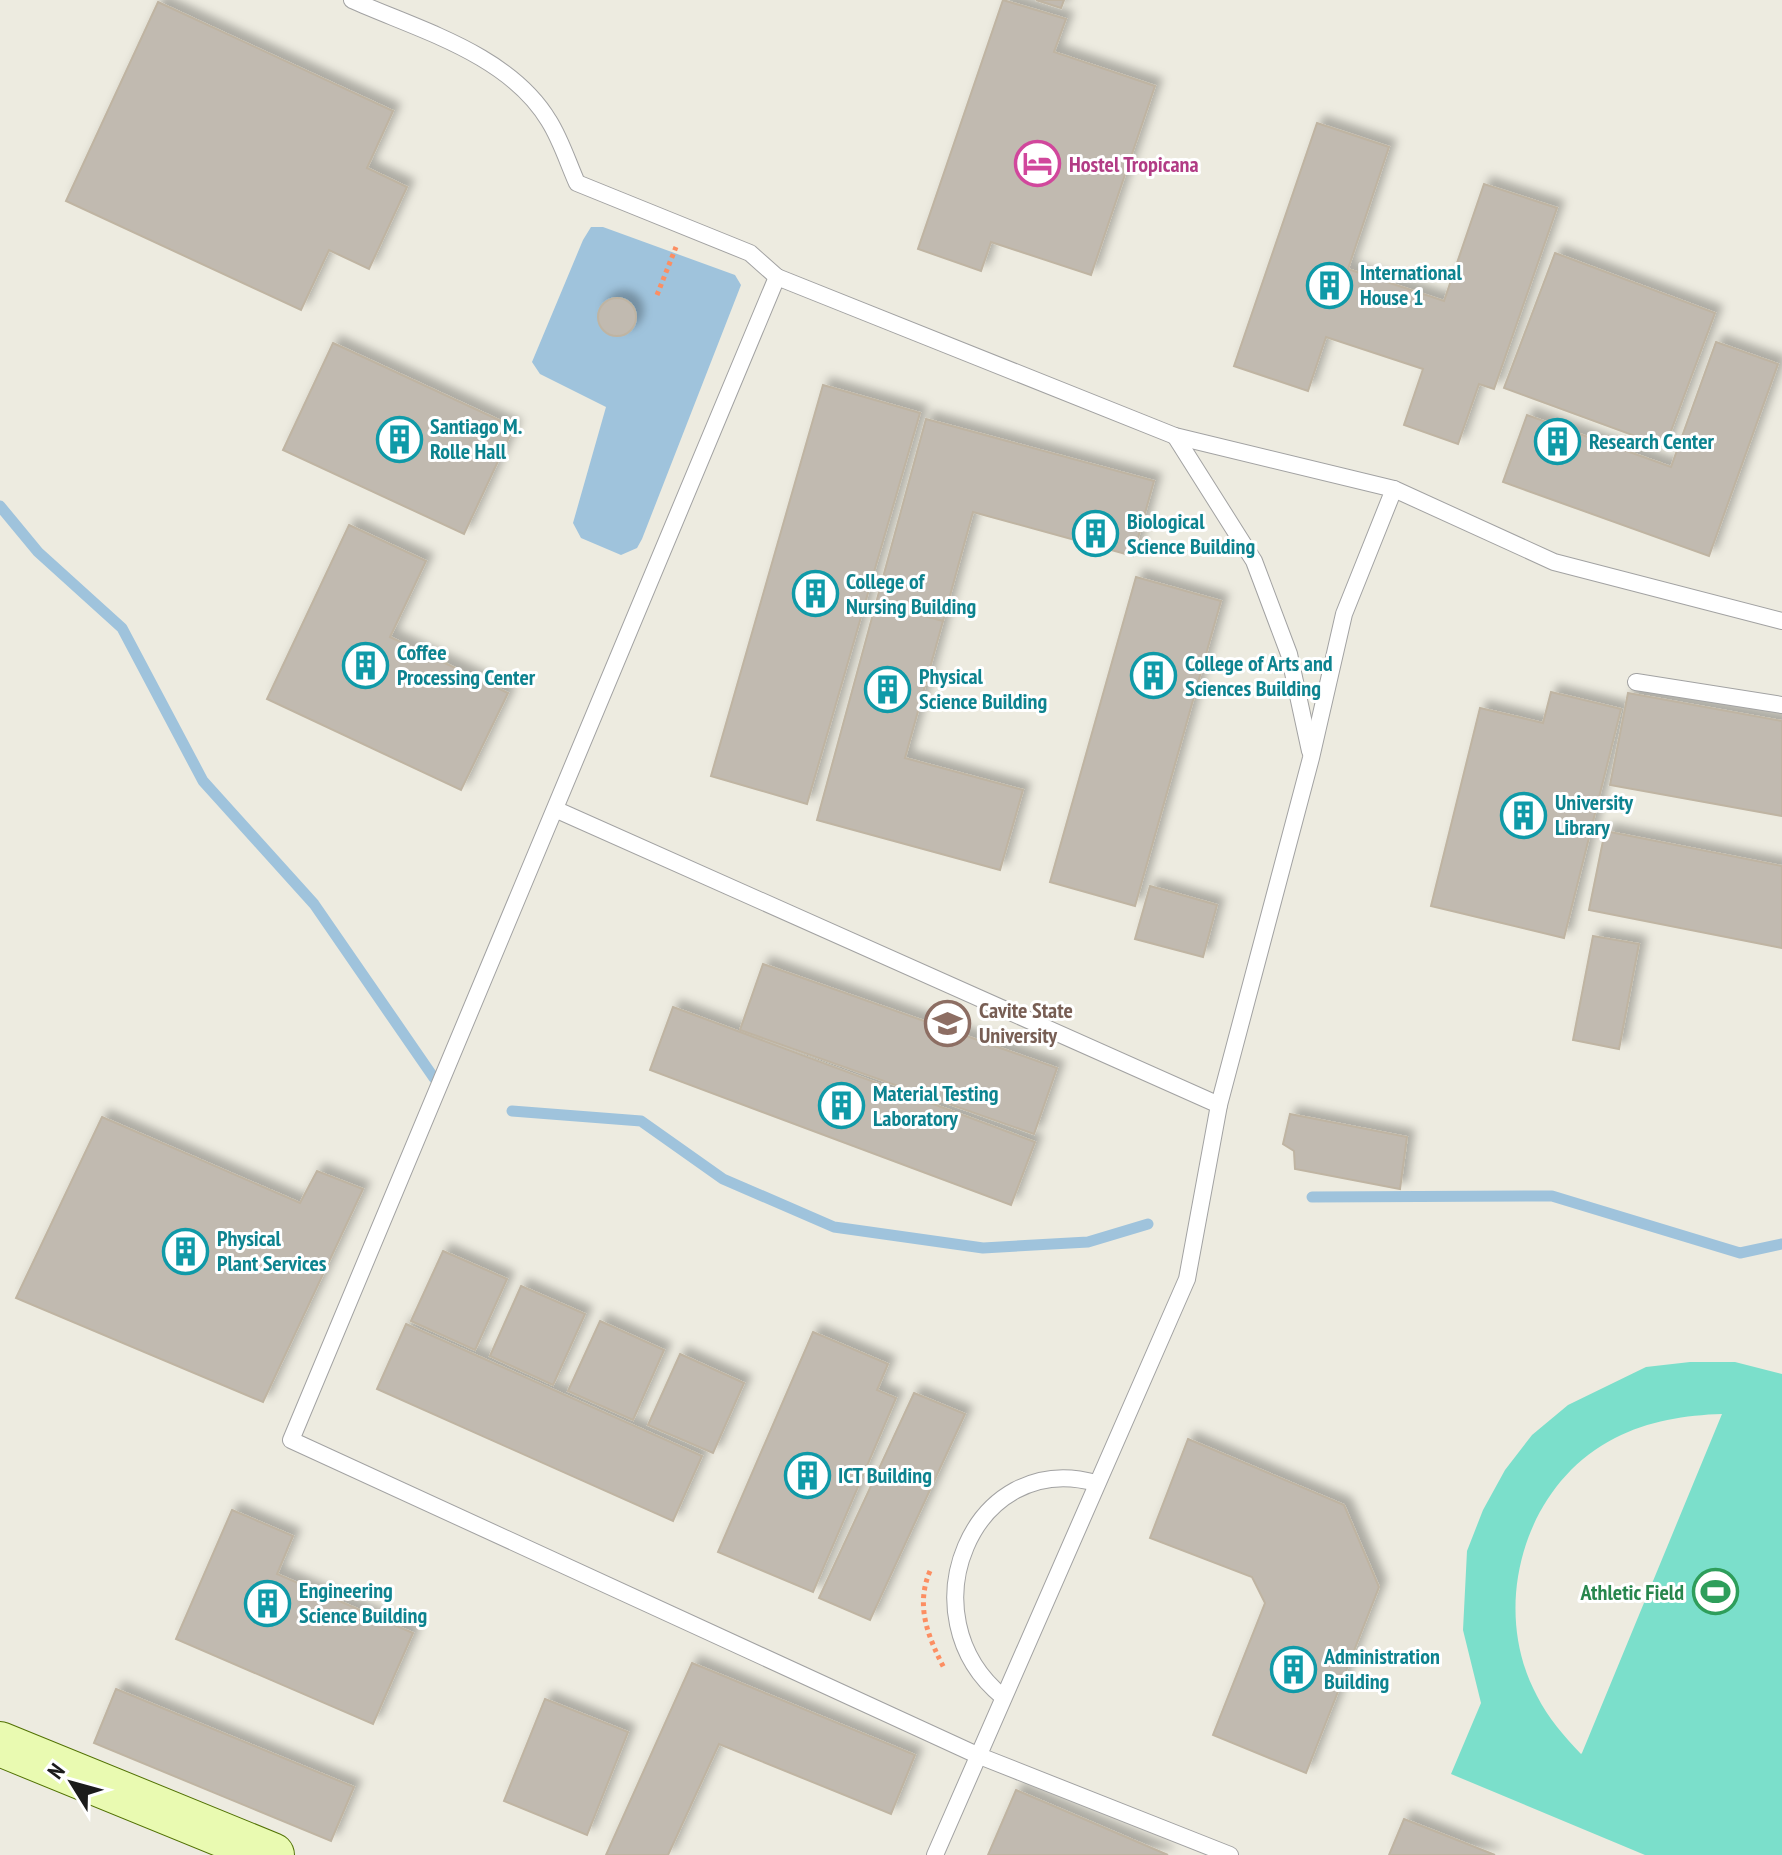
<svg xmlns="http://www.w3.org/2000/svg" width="1782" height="1855" font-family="'PT Sans Narrow',sans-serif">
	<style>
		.pitch { fill: #7bdfcb; fill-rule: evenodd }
		.water { fill: #9fc3dc }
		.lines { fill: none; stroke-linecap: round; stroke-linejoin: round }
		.stream { stroke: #9fc3dc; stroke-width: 11 }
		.building { fill: #c1bab0; stroke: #bfb4a2; stroke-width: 2; filter: url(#shadow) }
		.lane-casing { stroke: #a2a2a2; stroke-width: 18 }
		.secondary-casing { stroke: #517103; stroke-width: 46 }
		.path { stroke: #fc8e62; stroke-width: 5; stroke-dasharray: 4 4; stroke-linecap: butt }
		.lane { stroke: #fff; stroke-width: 16 }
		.secondary { stroke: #e9fab1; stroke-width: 44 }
		.labels { text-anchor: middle; stroke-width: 6; stroke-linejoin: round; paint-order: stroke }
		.hotel-label { font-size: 22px; font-weight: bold; fill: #b23c85; stroke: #fff; text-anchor: start }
		.culture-label { font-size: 22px; font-weight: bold; fill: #0d838f; stroke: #fff; text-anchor: start }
		.education-label { font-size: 22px; font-weight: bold; fill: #785e54; stroke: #fff; text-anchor: start }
		.leisure-label { font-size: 22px; font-weight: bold; fill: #27864d; stroke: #fff; text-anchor: end }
	</style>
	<defs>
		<filter id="shadow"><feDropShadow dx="7" dy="-7" stdDeviation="4" flood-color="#0004"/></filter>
	</defs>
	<rect width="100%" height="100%" fill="#edebe0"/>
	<path class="pitch" d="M 1690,1362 L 1735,1362 L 1782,1374 L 1782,1855 L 1645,1855 L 1451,1774 L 1481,1703 L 1463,1630 L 1467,1551 L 1483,1510 L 1505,1470 L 1532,1435 L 1568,1405 L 1646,1367 ZM 1722,1414 L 1582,1753 L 1581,1754 C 1564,1736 1548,1718 1537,1696 C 1489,1607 1524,1484 1615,1438 C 1648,1421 1686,1415 1722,1414 Z"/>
	<path class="water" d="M 591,227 L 603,227 L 735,275 L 741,285 L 642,539 L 637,548 L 621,555 L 581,538 L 573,523 L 606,407 L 540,374 L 532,362 L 583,240 Z"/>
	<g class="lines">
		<g class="stream">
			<path d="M 0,506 L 38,552 L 122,628 L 203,781 L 314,904 L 434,1078"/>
			<path d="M 512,1111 L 641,1121 L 723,1179 L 834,1227 L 983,1248 L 1088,1242 L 1148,1224"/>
			<path d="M 1312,1197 L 1552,1196 L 1740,1253 L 1782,1244"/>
		</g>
	</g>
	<g class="building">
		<path d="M 1003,0 L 1066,19 L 1054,52 L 1155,86 L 1091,275 L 991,242 L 981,271 L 918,249 Z"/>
		<path d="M 1036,0 L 1064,0 L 1061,8 Z"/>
		<path d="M 158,2 L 393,111 L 367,168 L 407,187 L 369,269 L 329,250 L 301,310 L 66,201 Z"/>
		<path d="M 1317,123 L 1389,147 L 1348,269 L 1444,301 L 1484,184 L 1557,208 L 1494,389 L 1479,384 L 1458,444 L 1404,425 L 1423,369 L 1326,337 L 1308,391 L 1234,366 Z"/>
		<path d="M 1555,253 L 1715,313 L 1665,447 L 1504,388 Z"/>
		<circle cx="617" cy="317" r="19"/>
		<path d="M 1716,342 L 1778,364 L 1709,556 L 1503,482 L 1527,415 L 1671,467 Z"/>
		<path d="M 333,343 L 514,427 L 464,534 L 283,450 Z"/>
		<path d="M 823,385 L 920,413 L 807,804 L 711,776 Z"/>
		<path d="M 926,419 L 1154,481 L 1133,556 L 973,512 L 943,621 L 876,603 Z"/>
		<path d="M 349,525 L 426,561 L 390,637 L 508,693 L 461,790 L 267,699 Z"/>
		<path d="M 1136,577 L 1221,601 L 1135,906 L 1050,882 Z"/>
		<path d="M 876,603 L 943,621 L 905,758 L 1023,790 L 1000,870 L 817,820 Z"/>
		<path d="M 1551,692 L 1621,709 L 1564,938 L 1431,906 L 1480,708 L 1543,723 Z"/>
		<path d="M 1628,693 L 1782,721 L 1782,816 L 1610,785 Z"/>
		<path d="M 1605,831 L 1782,866 L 1782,948 L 1589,910 Z"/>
		<path d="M 1150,886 L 1217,905 L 1203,957 L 1135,939 Z"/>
		<path d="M 1593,936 L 1639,944 L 1619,1049 L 1573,1040 Z"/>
		<path d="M 763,964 L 1057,1068 L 1034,1134 L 740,1030 Z"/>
		<path d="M 673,1007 L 1035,1142 L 1011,1205 L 650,1070 Z"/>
		<path d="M 1290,1114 L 1407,1137 L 1400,1189 L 1295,1169 L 1294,1151 L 1283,1144 Z"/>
		<path d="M 102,1117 L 300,1203 L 317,1171 L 363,1189 L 263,1402 L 16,1298 Z"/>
		<path d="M 443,1251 L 507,1279 L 475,1350 L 411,1321 Z"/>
		<path d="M 521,1286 L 585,1314 L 553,1385 L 490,1356 Z"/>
		<path d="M 600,1321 L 664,1350 L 633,1420 L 568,1391 Z"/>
		<path d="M 406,1324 L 702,1456 L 673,1521 L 377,1389 Z"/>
		<path d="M 813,1332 L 888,1364 L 877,1390 L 896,1398 L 813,1592 L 718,1552 Z"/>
		<path d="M 680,1354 L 744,1383 L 713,1453 L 648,1425 Z"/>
		<path d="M 914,1393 L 965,1414 L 870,1620 L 819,1598 Z"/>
		<path d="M 1188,1439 L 1344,1505 L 1379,1587 L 1306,1773 L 1213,1735 L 1265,1603 L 1252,1577 L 1150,1538 Z"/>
		<path d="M 232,1510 L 293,1536 L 277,1574 L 413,1633 L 373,1724 L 176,1639 Z"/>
		<path d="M 692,1663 L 915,1755 L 891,1814 L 719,1744 L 668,1855 L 606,1855 Z"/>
		<path d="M 116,1689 L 354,1787 L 331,1841 L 94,1743 Z"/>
		<path d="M 545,1699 L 628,1732 L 587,1835 L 504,1801 Z"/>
		<path d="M 1016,1790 L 1168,1855 L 988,1855 Z"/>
		<path d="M 1404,1819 L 1495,1855 L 1389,1855 Z"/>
	</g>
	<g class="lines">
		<defs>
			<g id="lane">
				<path d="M 352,0 C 419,30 509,54 549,121 C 561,140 568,163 577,183 L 750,253 L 777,277"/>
				<path d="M 1175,436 L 1254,561 L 1289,654 L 1310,751"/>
				<path d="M 1636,682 L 1782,705"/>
				<path d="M 557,810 L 1219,1105"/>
				<path d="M 1003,1697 C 903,1616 973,1448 1096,1483"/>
				<path d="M 935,1855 L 1187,1279 L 1219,1105 L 1311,758 L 1344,614 L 1394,489"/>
				<path d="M 1230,1855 L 977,1755 L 291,1440 L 777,277 L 1175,436 L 1394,489 L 1554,562 L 1782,621"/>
			</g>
			<path id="secondary" d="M 0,1744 L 272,1855"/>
		</defs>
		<use href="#lane" class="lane-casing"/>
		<use href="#secondary" class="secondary-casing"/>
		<g class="path">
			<path d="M 657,295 L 676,247"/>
			<path d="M 930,1571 C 915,1606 928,1637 945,1670"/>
		</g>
		<use href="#lane" class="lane"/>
		<use href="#secondary" class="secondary"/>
	</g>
	<defs>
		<symbol id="hotel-ring" viewBox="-11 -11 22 22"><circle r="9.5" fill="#fff" stroke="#d1479c" stroke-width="1.5"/><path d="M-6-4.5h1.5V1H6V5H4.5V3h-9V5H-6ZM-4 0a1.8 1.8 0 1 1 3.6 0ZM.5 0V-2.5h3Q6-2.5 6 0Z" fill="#d1479c"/></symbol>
		<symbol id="building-ring" viewBox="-11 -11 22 22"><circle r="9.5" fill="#fff" stroke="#0f9aa8" stroke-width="1.5"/><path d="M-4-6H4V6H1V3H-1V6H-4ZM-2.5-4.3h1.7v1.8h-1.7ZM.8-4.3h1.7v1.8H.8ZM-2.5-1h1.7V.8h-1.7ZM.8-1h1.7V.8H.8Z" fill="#0f9aa8"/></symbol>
		<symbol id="university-ring" viewBox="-11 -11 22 22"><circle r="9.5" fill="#fff" stroke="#8d6e63" stroke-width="1.5"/><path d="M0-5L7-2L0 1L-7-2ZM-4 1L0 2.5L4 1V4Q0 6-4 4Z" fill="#8d6e63"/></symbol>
		<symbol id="stadium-ring" viewBox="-11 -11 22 22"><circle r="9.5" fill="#fff" stroke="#2e9e5b" stroke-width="1.5"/><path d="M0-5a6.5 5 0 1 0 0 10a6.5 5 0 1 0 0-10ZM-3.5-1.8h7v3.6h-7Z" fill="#2e9e5b"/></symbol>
	</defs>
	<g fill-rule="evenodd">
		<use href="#hotel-ring" x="1012" y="138" width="51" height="51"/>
		<use href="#building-ring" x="1304" y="260" width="51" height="51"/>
		<use href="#building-ring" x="374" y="414" width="51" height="51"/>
		<use href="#building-ring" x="1532" y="416" width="51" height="51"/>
		<use href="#building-ring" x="1070" y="508" width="51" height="51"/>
		<use href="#building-ring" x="790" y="568" width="51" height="51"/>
		<use href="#building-ring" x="340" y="640" width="51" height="51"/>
		<use href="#building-ring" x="1128" y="650" width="51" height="51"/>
		<use href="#building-ring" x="862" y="664" width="51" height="51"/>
		<use href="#building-ring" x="1498" y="790" width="51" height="51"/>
		<use href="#university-ring" x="922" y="998" width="51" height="51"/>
		<use href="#building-ring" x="816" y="1080" width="51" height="51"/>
		<use href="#building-ring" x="160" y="1226" width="51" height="51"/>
		<use href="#building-ring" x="782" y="1450" width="51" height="51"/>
		<use href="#stadium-ring" x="1690" y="1566" width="51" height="51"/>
		<use href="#building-ring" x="242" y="1578" width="51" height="51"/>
		<use href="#building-ring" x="1268" y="1644" width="51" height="51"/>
	</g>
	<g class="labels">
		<g class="hotel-label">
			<text x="1069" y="172">Hostel Tropicana</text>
		</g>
		<g class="culture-label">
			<text x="1360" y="280">International<tspan x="1360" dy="25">House 1</tspan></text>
			<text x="430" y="434">Santiago M.<tspan x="430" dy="25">Rolle Hall</tspan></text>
			<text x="1589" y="449">Research Center</text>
			<text x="1127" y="529">Biological<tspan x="1127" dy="25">Science Building</tspan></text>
			<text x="846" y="589">College of<tspan x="846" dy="25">Nursing Building</tspan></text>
			<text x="397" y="660">Coffee<tspan x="397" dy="25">Processing Center</tspan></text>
			<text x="1185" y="671">College of Arts and<tspan x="1185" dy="25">Sciences Building</tspan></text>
			<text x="919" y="684">Physical<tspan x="919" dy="25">Science Building</tspan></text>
			<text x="1555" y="810">University<tspan x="1555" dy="25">Library</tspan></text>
			<text x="873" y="1101">Material Testing<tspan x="873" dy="25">Laboratory</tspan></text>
			<text x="217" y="1246">Physical<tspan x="217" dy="25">Plant Services</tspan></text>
			<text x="838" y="1483">ICT Building</text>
			<text x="299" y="1598">Engineering<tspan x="299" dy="25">Science Building</tspan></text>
			<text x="1324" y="1664">Administration<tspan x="1324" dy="25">Building</tspan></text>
		</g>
		<g class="education-label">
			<text x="979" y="1018">Cavite State<tspan x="979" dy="25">University</tspan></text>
		</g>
		<g class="leisure-label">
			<text x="1684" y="1600">Athletic Field</text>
		</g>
	</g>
	<g transform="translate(72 1783) rotate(307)" stroke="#ffffff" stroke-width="6" paint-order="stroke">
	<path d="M0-6L14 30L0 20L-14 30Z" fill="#1b1b1b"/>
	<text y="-12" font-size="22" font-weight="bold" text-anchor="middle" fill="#1b1b1b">N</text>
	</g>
</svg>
